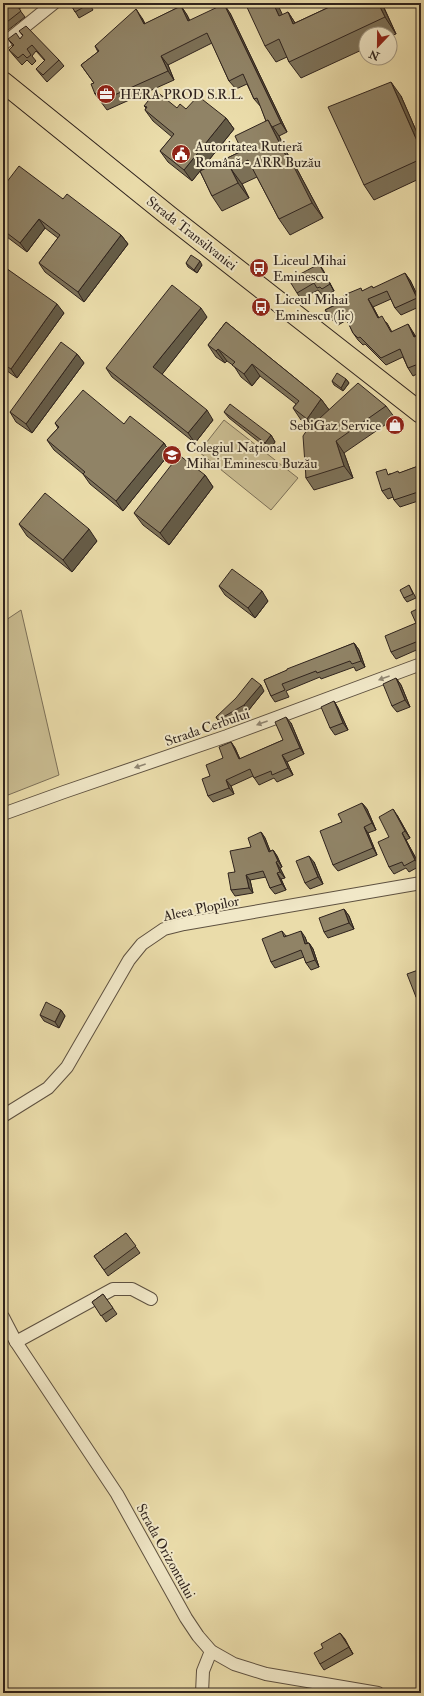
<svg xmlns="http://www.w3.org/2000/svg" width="424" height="1696" font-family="'IM FELL Double Pica',serif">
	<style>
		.green { fill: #cabd92; stroke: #7c7058 }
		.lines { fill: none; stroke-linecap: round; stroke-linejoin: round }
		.minor-casing { stroke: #5e5140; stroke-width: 14 }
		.primary-casing { stroke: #2f231d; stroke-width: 22 }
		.minor { stroke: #f1e8c8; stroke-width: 12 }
		.primary { stroke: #eadcaa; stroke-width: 20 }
		.wall { fill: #7c7158; stroke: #2f231d }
		.shaded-wall { fill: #655c47; stroke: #2f231d }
		.building { fill: #908366; stroke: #2f231d }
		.oneway { fill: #908672 }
		.labels { text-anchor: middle; stroke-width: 4; stroke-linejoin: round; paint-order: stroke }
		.poi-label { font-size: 14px; fill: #2f231d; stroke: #f1e8c8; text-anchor: start }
		.street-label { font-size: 14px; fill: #2f231d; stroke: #f1e8c8 }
	</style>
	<rect width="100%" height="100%" fill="#eadcaa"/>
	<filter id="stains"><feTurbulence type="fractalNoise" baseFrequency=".005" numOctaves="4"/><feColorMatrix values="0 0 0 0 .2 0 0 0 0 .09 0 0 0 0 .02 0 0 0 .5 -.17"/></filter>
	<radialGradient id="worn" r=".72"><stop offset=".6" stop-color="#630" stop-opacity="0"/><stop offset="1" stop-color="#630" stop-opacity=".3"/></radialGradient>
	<g class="green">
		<path d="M 224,420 L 298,478 L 271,510 L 199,452 Z"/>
		<path d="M 21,610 L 59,775 L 3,797 L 3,622 Z"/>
	</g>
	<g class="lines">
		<defs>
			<g id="minor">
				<path d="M 3,44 L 54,3"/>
				<path d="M 3,814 L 64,792 L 227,736 L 421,664"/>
				<path d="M 3,1116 L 48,1088 L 67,1067 L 129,960 L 142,944 L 164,929 L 184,924 L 421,883"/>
				<path d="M 3,1317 L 16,1342 L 117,1494 L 186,1618 L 198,1636 L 211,1651 L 234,1664 L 266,1674 L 378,1693"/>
				<path d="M 16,1342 L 113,1289 L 132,1289 L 151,1299"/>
				<path d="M 202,1693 L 203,1671 L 211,1651"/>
			</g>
			<path id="primary" d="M 3,82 L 169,216 L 421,413"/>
		</defs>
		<use href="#minor" class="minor-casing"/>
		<use href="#primary" class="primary-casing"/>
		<use href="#minor" class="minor"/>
		<use href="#primary" class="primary"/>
	</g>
	<g class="wall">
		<path d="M 3,3 L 23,3 L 25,5 L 19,9 L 25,17 L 3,34 Z"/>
		<path d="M 70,3 L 89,3 L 93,10 L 79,18 Z"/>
		<path d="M 338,3 L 382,3 L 396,34 L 390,36 L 390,34 L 366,34 L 366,48 L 301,78 L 289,62 L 287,57 L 276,62 L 265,46 L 283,15 L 288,12 L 295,23 Z"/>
		<path d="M 181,6 L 187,15 L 190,21 L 230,13 L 287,132 L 279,136 L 290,159 L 298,171 L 323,218 L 290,235 L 279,219 L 257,177 L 242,184 L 249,198 L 222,211 L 212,196 L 200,171 L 192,181 L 168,162 L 160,151 L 172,137 L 153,121 L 145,110 L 146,108 L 144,106 L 186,109 L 226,118 L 234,129 L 200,171 L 242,151 L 266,121 L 261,107 L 254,99 L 247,84 L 236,89 L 229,81 L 212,43 L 168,65 L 174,80 L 107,110 L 95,94 L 94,83 L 81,65 L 98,52 L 95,46 L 142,18 L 145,24 Z"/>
		<path d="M 19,31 L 59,60 L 64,66 L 47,82 L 41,75 L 36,69 L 45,61 L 36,51 L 32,56 L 36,61 L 32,65 L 27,60 L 22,65 L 14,56 L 9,50 L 13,46 L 8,39 L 20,39 L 23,36 Z"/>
		<path d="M 401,96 L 421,142 L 421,178 L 374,200 L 364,185 Z"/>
		<path d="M 3,187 L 63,199 L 121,235 L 128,244 L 84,302 L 45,272 L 39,263 L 58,238 L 45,228 L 27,252 L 3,234 Z"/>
		<path d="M 186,263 L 202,265 L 197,273 L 188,267 Z"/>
		<path d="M 319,264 L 323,270 L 334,291 L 326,295 L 325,293 L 322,295 L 318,290 L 301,299 L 297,293 Z"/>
		<path d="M 3,266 L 64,313 L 17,378 L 3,368 Z"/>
		<path d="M 410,280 L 421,303 L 421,306 L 401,315 L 395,308 L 391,299 L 373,307 L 379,318 L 387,323 L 392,332 L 413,332 L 415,336 L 421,334 L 421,372 L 413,376 L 408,368 L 403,357 L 386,365 L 365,344 L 363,345 L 358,340 L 353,333 L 347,320 L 338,325 L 330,318 L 325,310 L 362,291 L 373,288 Z"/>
		<path d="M 207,317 L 162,374 L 213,420 L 195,443 L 112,377 L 106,368 Z"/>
		<path d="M 226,322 L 321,399 L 329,410 L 386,406 L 395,418 L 344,453 L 353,478 L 314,490 L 306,478 L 310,427 L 301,420 L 293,408 L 296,404 L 260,376 L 252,386 L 241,377 L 234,366 L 227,361 L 225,363 L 216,357 L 208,345 Z"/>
		<path d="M 77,354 L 84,363 L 32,433 L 16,422 L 10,412 Z"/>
		<path d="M 346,379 L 349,383 L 343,391 L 334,385 L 332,381 Z"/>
		<path d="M 224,412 L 271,435 L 275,442 L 269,450 L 229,418 Z"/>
		<path d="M 55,423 L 124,424 L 164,443 L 170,453 L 123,511 L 90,484 L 83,474 L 54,450 L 47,440 L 58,428 Z"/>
		<path d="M 421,465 L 421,500 L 400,507 L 394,500 L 393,497 L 388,499 L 382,491 L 389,474 L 400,473 Z"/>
		<path d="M 205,475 L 213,487 L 169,545 L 143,525 L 134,513 Z"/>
		<path d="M 19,524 L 97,541 L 72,572 L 27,536 Z"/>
		<path d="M 409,585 L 416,598 L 407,602 L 404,598 Z"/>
		<path d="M 219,586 L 268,601 L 255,618 L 225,595 Z"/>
		<path d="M 419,608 L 421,610 L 421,648 L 396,659 L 391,652 L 416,623 Z"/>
		<path d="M 354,643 L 359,650 L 365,667 L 356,671 L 354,667 L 321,679 L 320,677 L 286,691 L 289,697 L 275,702 L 271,696 L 264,680 Z"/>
		<path d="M 396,678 L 401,685 L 410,707 L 397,712 L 392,706 Z"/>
		<path d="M 264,691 L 248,711 L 221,725 L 216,717 Z"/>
		<path d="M 334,701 L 338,708 L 348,730 L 335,735 L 330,728 Z"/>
		<path d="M 291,723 L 304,754 L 287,762 L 293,775 L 277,782 L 274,778 L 259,785 L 253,776 L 231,786 L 234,794 L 213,802 L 208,796 L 210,776 L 223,758 L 231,742 L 235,748 L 240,759 L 283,740 Z"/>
		<path d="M 362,803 L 367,809 L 376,830 L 368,833 L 377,855 L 338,871 L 333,865 L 342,822 Z"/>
		<path d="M 397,815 L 410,838 L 406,840 L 420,866 L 409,872 L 406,868 L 394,874 L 389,867 L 389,837 Z"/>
		<path d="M 261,832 L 265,838 L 270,851 L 273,850 L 277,856 L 282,867 L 280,868 L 285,878 L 281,879 L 286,890 L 275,894 L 270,888 L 266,877 L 250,880 L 253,893 L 235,896 L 231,890 L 235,872 Z"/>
		<path d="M 314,862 L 323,884 L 310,889 L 305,883 Z"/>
		<path d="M 344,909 L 349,916 L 354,929 L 328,938 L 324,932 Z"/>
		<path d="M 282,931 L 286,936 L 305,937 L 307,943 L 309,943 L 313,949 L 319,967 L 311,970 L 306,963 L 304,957 L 275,968 L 271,962 Z"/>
		<path d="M 421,969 L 421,1004 L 416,997 Z"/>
		<path d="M 61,1010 L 65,1016 L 59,1028 L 44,1021 L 40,1015 Z"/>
		<path d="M 126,1233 L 140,1253 L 108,1276 L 94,1256 Z"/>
		<path d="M 103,1294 L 117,1314 L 106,1322 L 92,1302 Z"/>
		<path d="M 340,1633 L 353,1654 L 324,1670 L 320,1664 L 323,1648 Z"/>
	</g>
	<g class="shaded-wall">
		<path d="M 273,3 L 277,3 L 291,33 L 279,16 Z"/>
		<path d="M 378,3 L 382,3 L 382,4 L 396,34 L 385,17 Z"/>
		<path d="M 224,4 L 230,13 L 287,132 L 281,123 Z"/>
		<path d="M 181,6 L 187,15 L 194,30 L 188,21 Z"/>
		<path d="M 136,9 L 142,18 L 150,33 L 144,24 Z"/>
		<path d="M 288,12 L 299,29 L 293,24 Z"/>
		<path d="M 161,56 L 168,65 L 174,80 L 168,71 Z"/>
		<path d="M 391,82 L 401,96 L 421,142 L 421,150 Z"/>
		<path d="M 226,118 L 234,129 L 192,181 L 184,170 Z"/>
		<path d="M 268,120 L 279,136 L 290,159 L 298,171 L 323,218 L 312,203 L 286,156 Z"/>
		<path d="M 3,154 L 7,159 L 3,164 Z"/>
		<path d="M 231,169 L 242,184 L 249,198 L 238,183 Z"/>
		<path d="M 39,219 L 45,228 L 27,252 L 20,243 Z"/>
		<path d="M 121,235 L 128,244 L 84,302 L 78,292 Z"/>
		<path d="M 200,261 L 202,265 L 197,273 L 194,270 Z"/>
		<path d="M 319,264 L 323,270 L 334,291 L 330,284 Z"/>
		<path d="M 405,273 L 410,280 L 421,303 L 417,298 Z"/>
		<path d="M 368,299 L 373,307 L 383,326 L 378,318 Z"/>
		<path d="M 57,304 L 64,313 L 17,378 L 11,369 Z"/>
		<path d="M 201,308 L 207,317 L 160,377 L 153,367 Z"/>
		<path d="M 408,324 L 413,332 L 419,344 L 414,337 Z"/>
		<path d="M 218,349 L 227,361 L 225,363 L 216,351 Z"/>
		<path d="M 77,354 L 84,363 L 32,433 L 26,424 Z"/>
		<path d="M 252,364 L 260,376 L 252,386 L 244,374 Z"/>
		<path d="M 346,379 L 349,383 L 343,391 L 341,388 Z"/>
		<path d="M 321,399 L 330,411 L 315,431 L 307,419 Z"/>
		<path d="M 207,410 L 213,420 L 195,443 L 188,433 Z"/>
		<path d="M 271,435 L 275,442 L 269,450 L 265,443 Z"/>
		<path d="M 336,441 L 344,453 L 353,478 L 344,466 Z"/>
		<path d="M 164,443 L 170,453 L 123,511 L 116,501 Z"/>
		<path d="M 205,475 L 213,487 L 169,545 L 160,533 Z"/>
		<path d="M 89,529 L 97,541 L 72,572 L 63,560 Z"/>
		<path d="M 262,591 L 268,601 L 255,618 L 248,608 Z"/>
		<path d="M 354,643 L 359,650 L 365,667 L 361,661 Z"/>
		<path d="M 396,678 L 401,685 L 410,707 L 405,700 Z"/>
		<path d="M 261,685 L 264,691 L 248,711 L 244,705 Z"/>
		<path d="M 334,701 L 338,708 L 348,730 L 343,723 Z"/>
		<path d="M 286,717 L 291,723 L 304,754 L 300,748 Z"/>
		<path d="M 231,742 L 235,748 L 243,766 L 239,759 Z"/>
		<path d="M 282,755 L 287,762 L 293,775 L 288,768 Z"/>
		<path d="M 226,780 L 231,786 L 234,794 L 229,788 Z"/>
		<path d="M 362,803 L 367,809 L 376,830 L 372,823 Z"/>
		<path d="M 393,809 L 397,815 L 410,838 L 405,831 Z"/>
		<path d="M 364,827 L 368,833 L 377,855 L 373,848 Z"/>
		<path d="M 261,832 L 265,838 L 273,858 L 269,852 Z"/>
		<path d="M 402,833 L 406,840 L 420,866 L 415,860 Z"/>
		<path d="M 273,850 L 277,856 L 282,867 L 278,861 Z"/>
		<path d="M 309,856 L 314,862 L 323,884 L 318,877 Z"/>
		<path d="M 276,862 L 280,868 L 285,878 L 280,872 Z"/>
		<path d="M 277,873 L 281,879 L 286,890 L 282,884 Z"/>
		<path d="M 246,875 L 250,880 L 253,893 L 249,888 Z"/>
		<path d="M 344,909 L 349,916 L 354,929 L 349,923 Z"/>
		<path d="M 301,931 L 305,937 L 310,950 L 305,944 Z"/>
		<path d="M 309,943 L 313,949 L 319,967 L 315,960 Z"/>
		<path d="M 61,1010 L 65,1016 L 59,1028 L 55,1022 Z"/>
		<path d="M 340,1633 L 345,1639 L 353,1654 L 349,1647 Z"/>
	</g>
	<g class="building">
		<path d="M 3,3 L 15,3 L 21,11 L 3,25 Z"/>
		<path d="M 70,3 L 88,3 L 89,4 L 75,12 Z"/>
		<path d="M 245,3 L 273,3 L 279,16 L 288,12 L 293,24 L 338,3 L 378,3 L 385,17 L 289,62 L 279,39 L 265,46 Z"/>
		<path d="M 224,4 L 281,123 L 272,127 L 268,120 L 266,121 L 257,98 L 254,99 L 243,74 L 229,81 L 207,33 L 161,56 L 168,71 L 101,101 L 97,92 L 95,94 L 91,84 L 94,83 L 81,65 L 99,51 L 95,46 L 136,9 L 144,24 L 181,6 L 188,21 Z"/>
		<path d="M 26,26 L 59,60 L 43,75 L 36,69 L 45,60 L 32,45 L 27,49 L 31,55 L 27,58 L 23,54 L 18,58 L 9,50 L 14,45 L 8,39 L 16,33 L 20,39 L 23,35 L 19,31 Z"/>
		<path d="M 391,82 L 421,150 L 421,159 L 364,185 L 328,107 Z"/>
		<path d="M 156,91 L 177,108 L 180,104 L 186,109 L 198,96 L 226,118 L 184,170 L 160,151 L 174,134 L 145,110 L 147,107 L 144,106 Z"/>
		<path d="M 268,120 L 286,156 L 288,155 L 312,203 L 279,219 L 248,160 L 231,169 L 238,183 L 212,196 L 200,171 L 242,151 L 235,136 Z"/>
		<path d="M 19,166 L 63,199 L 67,194 L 121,235 L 78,292 L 39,263 L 60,235 L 39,219 L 20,243 L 3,230 L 3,187 Z"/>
		<path d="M 191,255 L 200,261 L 194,270 L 186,263 Z"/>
		<path d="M 319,264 L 330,284 L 322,289 L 320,287 L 317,288 L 314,283 L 297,293 L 289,280 Z"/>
		<path d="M 3,266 L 57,304 L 11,369 L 3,364 Z"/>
		<path d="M 405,273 L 417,298 L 395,308 L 387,291 L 368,299 L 378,318 L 382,316 L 391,332 L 408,324 L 414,337 L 421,334 L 421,363 L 408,368 L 400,349 L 381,358 L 360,337 L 358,338 L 353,333 L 343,312 L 333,317 L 325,310 L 342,302 L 341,301 L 346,299 L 344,295 L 361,288 L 362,291 L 372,286 L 373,288 Z"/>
		<path d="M 172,285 L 201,308 L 153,367 L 207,410 L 188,433 L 106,368 Z"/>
		<path d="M 226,322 L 321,399 L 307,419 L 293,408 L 299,401 L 252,364 L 244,374 L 232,365 L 235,362 L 218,349 L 216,351 L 208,345 Z"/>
		<path d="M 61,342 L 77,354 L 26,424 L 10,412 Z"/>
		<path d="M 337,373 L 346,379 L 341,388 L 332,381 Z"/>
		<path d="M 358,383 L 386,406 L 336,441 L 344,466 L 306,478 L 303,436 L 307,430 Z"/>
		<path d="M 83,390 L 124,424 L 130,416 L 164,443 L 116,501 L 83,474 L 85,472 L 47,440 L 59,427 L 55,423 Z"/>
		<path d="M 230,404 L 271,435 L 265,443 L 224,412 Z"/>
		<path d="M 179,455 L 205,475 L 160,533 L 134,513 Z"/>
		<path d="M 421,465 L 421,491 L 394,500 L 390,488 L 382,491 L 376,472 L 386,469 L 388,475 L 398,471 L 399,473 Z"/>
		<path d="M 45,493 L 89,529 L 63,560 L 19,524 Z"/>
		<path d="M 232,569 L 262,591 L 248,608 L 219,586 Z"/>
		<path d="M 409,585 L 413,594 L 404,598 L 400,590 Z"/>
		<path d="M 419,608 L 421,612 L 421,640 L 391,652 L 385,636 L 416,623 L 411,612 Z"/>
		<path d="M 354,643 L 361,661 L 352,664 L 350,661 L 317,673 L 316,671 L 282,684 L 285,690 L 271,696 L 264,680 L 287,670 L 287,669 Z"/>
		<path d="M 421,672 L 421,679 L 418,674 Z"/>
		<path d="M 252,678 L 261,685 L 244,705 L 218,720 L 216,717 L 236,698 Z"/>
		<path d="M 396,678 L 405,700 L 392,706 L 383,684 Z"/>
		<path d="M 334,701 L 343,723 L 330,728 L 321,707 Z"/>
		<path d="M 286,717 L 300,748 L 282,755 L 288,768 L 272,775 L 271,771 L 254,778 L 250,769 L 226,780 L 229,788 L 208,796 L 202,779 L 210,776 L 206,765 L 223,758 L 219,747 L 231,742 L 239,759 L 283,740 L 275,722 Z"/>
		<path d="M 362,803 L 372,823 L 364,827 L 373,848 L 333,865 L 320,831 L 342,822 L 338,814 Z"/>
		<path d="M 393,809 L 405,831 L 402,833 L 415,860 L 404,866 L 402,862 L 389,867 L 378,842 L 389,837 L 379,817 Z"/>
		<path d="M 421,815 L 421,823 L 417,817 Z"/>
		<path d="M 261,832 L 269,852 L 273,850 L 278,861 L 276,862 L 280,872 L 277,873 L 282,884 L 270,888 L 263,871 L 246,875 L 249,888 L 231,890 L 228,873 L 235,872 L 230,851 L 251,847 L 248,838 Z"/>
		<path d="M 309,856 L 318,877 L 305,883 L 296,861 Z"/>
		<path d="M 344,909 L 349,923 L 324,932 L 319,918 Z"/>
		<path d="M 282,931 L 284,937 L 301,931 L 305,944 L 309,943 L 315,960 L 306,963 L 301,950 L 271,962 L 262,939 Z"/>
		<path d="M 421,969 L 421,996 L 416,997 L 407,974 Z"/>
		<path d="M 46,1002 L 61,1010 L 55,1022 L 40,1015 Z"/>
		<path d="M 126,1233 L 136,1246 L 104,1270 L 94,1256 Z"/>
		<path d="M 103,1294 L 113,1308 L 101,1316 L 92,1302 Z"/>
		<path d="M 340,1633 L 349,1647 L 320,1664 L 314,1653 L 323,1648 L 321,1644 Z"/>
	</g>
	<defs><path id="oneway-solid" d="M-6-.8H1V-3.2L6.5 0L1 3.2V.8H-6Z"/></defs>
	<g class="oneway">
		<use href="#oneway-solid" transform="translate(384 678) rotate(160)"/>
		<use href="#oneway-solid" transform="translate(262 723) rotate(160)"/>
		<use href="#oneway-solid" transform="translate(140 766) rotate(161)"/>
	</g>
	<defs>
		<symbol id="office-disc" viewBox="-11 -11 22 22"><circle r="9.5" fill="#8f2418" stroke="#f1e8c8"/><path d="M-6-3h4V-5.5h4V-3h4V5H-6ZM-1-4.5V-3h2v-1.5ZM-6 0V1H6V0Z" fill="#fff"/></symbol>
		<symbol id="civic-disc" viewBox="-11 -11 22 22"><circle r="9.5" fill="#8f2418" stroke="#f1e8c8"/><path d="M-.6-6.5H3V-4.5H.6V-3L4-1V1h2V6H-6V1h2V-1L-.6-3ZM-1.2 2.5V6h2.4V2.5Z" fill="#fff"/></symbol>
		<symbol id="bus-disc" viewBox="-11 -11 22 22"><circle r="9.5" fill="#8f2418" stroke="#f1e8c8"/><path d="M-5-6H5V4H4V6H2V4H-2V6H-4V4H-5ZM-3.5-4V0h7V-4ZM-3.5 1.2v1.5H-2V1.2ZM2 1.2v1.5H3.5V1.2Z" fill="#fff"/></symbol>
		<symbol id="shop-disc" viewBox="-11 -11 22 22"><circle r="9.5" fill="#8f2418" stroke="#f1e8c8"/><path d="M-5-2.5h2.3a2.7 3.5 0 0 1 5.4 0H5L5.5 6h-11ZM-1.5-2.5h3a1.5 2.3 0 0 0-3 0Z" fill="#fff"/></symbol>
		<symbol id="school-disc" viewBox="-11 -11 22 22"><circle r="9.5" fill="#8f2418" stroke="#f1e8c8"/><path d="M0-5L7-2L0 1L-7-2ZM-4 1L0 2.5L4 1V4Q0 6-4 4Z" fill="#fff"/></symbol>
	</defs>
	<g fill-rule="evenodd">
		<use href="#office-disc" x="95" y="83" width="22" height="22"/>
		<use href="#civic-disc" x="170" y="143" width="22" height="22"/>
		<use href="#bus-disc" x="248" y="257" width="22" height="22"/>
		<use href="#bus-disc" x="250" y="296" width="22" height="22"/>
		<use href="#shop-disc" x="384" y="414" width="22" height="22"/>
		<use href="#school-disc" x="161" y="444" width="22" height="22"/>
	</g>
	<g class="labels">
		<g class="poi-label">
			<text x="120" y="99">HERA PROD S.R.L.</text>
			<text x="195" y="151">Autoritatea Rutieră<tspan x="195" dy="16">Română - ARR Buzău</tspan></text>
			<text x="273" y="265">Liceul Mihai<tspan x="273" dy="16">Eminescu</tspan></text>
			<text x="275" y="304">Liceul Mihai<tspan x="275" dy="16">Eminescu (lic)</tspan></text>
			<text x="381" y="430" text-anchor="end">SebiGaz Service</text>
			<text x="186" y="452">Colegiul Național<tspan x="186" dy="16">Mihai Eminescu Buzău</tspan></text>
		</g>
		<g class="street-label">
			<text transform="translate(192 233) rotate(38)" y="5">Strada Transilvaniei</text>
			<text transform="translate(207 727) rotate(-19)" y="5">Strada Cerbului</text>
			<text transform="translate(201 908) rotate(-12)" y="5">Aleea Plopilor</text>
			<text transform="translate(166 1551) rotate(61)" y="5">Strada Orizontului</text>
		</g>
	</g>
	<rect width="424" height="1696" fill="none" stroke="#eadcaa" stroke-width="16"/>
	<rect x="4" y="4" width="416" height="1688" fill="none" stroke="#2f231d" stroke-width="2"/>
	<rect x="8" y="8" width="408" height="1680" fill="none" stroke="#2f231d"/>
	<g transform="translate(378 46) rotate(202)"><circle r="19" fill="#f1e8c8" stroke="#a39984"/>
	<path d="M0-3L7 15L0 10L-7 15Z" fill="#8f2418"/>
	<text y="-6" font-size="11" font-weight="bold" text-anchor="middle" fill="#2f231d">N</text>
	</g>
	<rect width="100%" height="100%" filter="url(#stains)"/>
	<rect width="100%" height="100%" fill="url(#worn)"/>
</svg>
